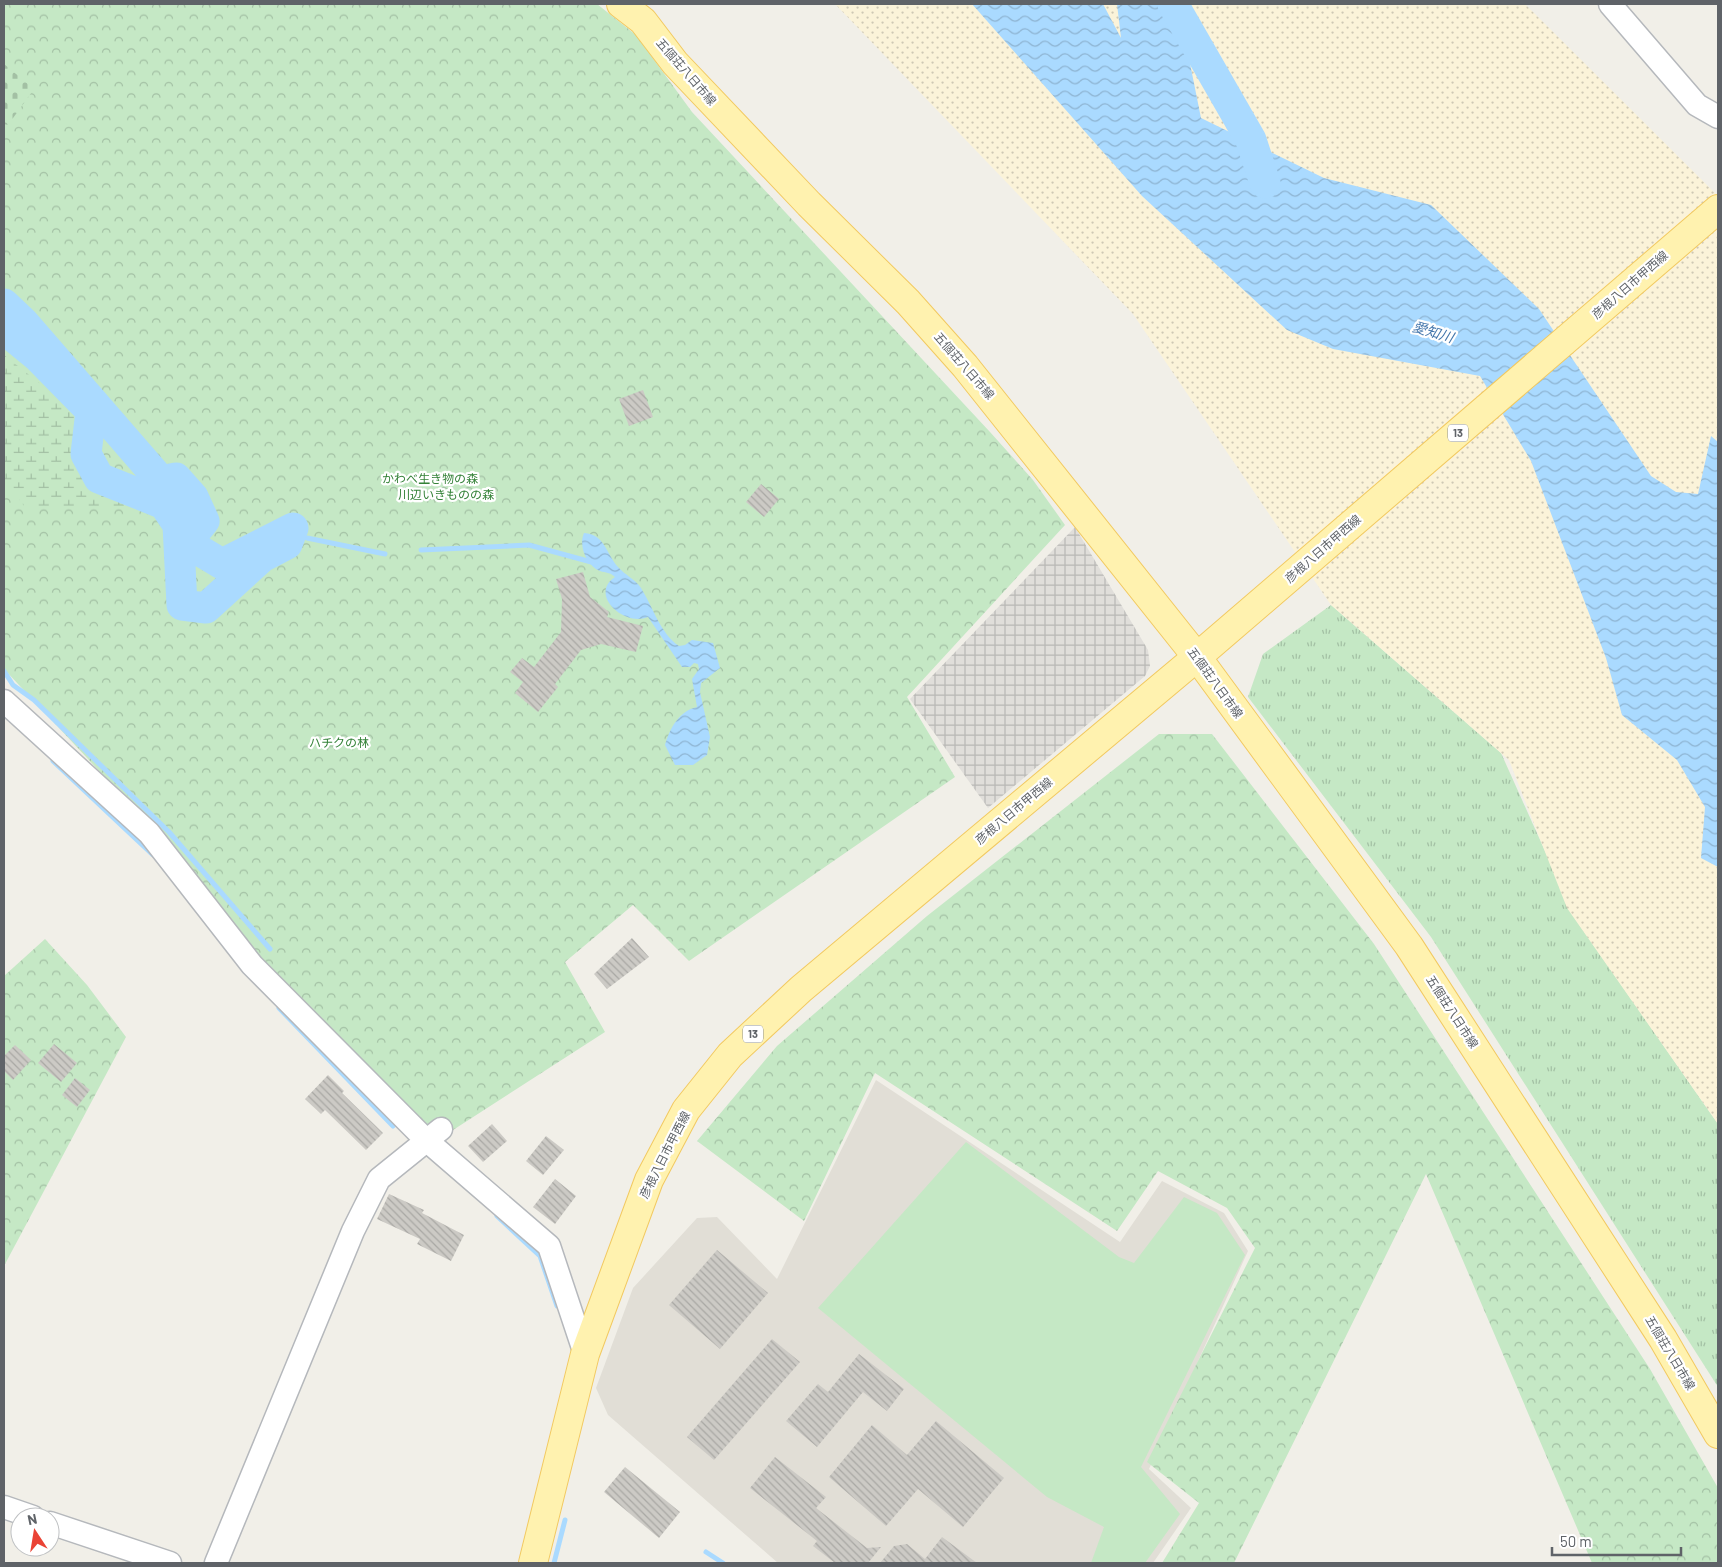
<svg xmlns="http://www.w3.org/2000/svg" width="1722" height="1567" font-family="Barlow,'Noto Sans JP',sans-serif">
	<style>
		.industrial { fill: url(#industrial-grid) }
		.education { fill: #e1ded6 }
		.grass { fill: url(#grass-tufts) }
		.forest { fill: url(#forest-crowns) }
		.wetland { fill: url(#wetland-marsh) }
		.sand { fill: url(#sand-dots) }
		.cemetery { fill: url(#cemetery-stones) }
		.pitch { fill: #c5e8c5 }
		.water { fill: url(#water-waves) }
		.lines { fill: none; stroke-linecap: round; stroke-linejoin: round }
		.stream { stroke: #aadaff; stroke-width: 5 }
		.river { stroke: #aadaff; stroke-width: 31 }
		.building { fill: url(#building-back-hatch) }
		.minor-casing { stroke: #b5b8bc; stroke-width: 25 }
		.major-casing { stroke: #f2c960; stroke-width: 30 }
		.minor { stroke: #fff; stroke-width: 22 }
		.major { stroke: #fff2af; stroke-width: 28 }
		.labels { text-anchor: middle; stroke-width: 4.5; stroke-linejoin: round; paint-order: stroke }
		.shield { fill: #fff; stroke: #8f9295; stroke-width: 1 }
		.shield-label { font-size: 11px; font-weight: bold; fill: #5f6368 }
		.street-label { font-size: 12px; fill: #5f6368; stroke: #fff }
		.park-label { font-size: 12px; fill: #348238; stroke: #fff }
		.water-label { font-size: 14px; font-style: italic; fill: #4174aa; stroke: #fff }
	</style>
	<defs>
		<pattern id="industrial-grid" width="8" height="8" patternUnits="userSpaceOnUse" patternTransform="scale(1.25)"><rect width="8" height="8" fill="#e0deda"/><path d="M0 4h8M4 0v8" fill="none" stroke="#b9b8b5"/></pattern>
		<pattern id="grass-tufts" width="24" height="20" patternUnits="userSpaceOnUse" patternTransform="scale(1.25)"><rect width="24" height="20" fill="#c5e8c5"/><path d="M3 7l-1-3M5 7V3M7 7l1-3M15 17l-1-3M17 17v-4M19 17l1-3" fill="none" stroke="#a3c0a4"/></pattern>
		<pattern id="forest-crowns" width="20" height="18" patternUnits="userSpaceOnUse" patternTransform="scale(1.25)"><rect width="20" height="18" fill="#c5e8c5"/><path d="M2 6a3 3 0 1 1 6 0M12 15a3 3 0 1 1 6 0" fill="none" stroke="#a3c0a4"/></pattern>
		<pattern id="wetland-marsh" width="20" height="14" patternUnits="userSpaceOnUse" patternTransform="scale(1.25)"><rect width="20" height="14" fill="#c5e8c5"/><path d="M1 5h8M5 5V1M11 12h8M15 12V8" fill="none" stroke="#a3c0a4"/></pattern>
		<pattern id="sand-dots" width="8" height="8" patternUnits="userSpaceOnUse" patternTransform="scale(1.25)"><rect width="8" height="8" fill="#fbf3d9"/><path d="M2 2h.1M6 6h.1" fill="none" stroke="#cec8b4" stroke-width="1.8" stroke-linecap="round"/></pattern>
		<pattern id="cemetery-stones" width="16" height="16" patternUnits="userSpaceOnUse" patternTransform="scale(1.25)"><rect width="16" height="16" fill="#c5e8c5"/><path d="M2 7V4a2 2 0 0 1 4 0v3zM10 15v-3a2 2 0 0 1 4 0v3z" fill="#a3c0a4"/></pattern>
		<pattern id="water-waves" width="16" height="10" patternUnits="userSpaceOnUse" patternTransform="scale(1.25)"><rect width="16" height="10" fill="#aadaff"/><path d="M0 5q4-4 8 0t8 0" fill="none" stroke="#8eb4d2"/></pattern>
		<pattern id="building-back-hatch" width="6" height="6" patternUnits="userSpaceOnUse" patternTransform="scale(1.25)"><rect width="6" height="6" fill="#cccac5"/><path d="M-1 5l2 2M0 0l6 6M5-1l2 2" fill="none" stroke="#a9a8a4"/></pattern>
	</defs>
	<rect width="100%" height="100%" fill="#f1efe8"/>
	<path class="industrial" d="M 1075,527 L 1148,650 L 1150,666 L 1145,676 L 988,808 L 910,699 Z"/>
	<path class="education" d="M 876,1080 L 1120,1242 L 1162,1181 L 1224,1213 L 1248,1251 L 1149,1469 L 1191,1508 L 1153,1563 L 778,1563 L 608,1415 L 596,1388 L 633,1288 L 697,1218 L 717,1217 L 777,1279 Z"/>
	<path class="grass" d="M 1331,605 L 1501,753 L 1576,920 L 1718,1124 L 1718,1387 L 1431,937 L 1248,697 L 1263,654 Z"/>
	<g class="forest">
		<path d="M 4,4 L 597,4 L 636,35 L 692,112 L 990,432 L 1033,480 L 1065,525 L 907,697 L 955,777 L 689,961 L 633,905 L 565,962 L 605,1032 L 436,1141 L 295,1003 L 172,849 L 4,669 Z"/>
		<path d="M 1159,734 L 1212,734 L 1374,944 L 1650,1369 L 1718,1488 L 1718,1563 L 1592,1563 L 1426,1174 L 1234,1563 L 1162,1563 L 1199,1503 L 1147,1462 L 1255,1248 L 1227,1208 L 1158,1171 L 1117,1231 L 875,1073 L 804,1221 L 697,1141 L 777,1046 L 927,916 Z"/>
		<path d="M 45,939 L 87,985 L 126,1037 L 4,1266 L 4,976 Z"/>
	</g>
	<path class="wetland" d="M 4,355 L 81,416 L 76,450 L 86,485 L 131,508 L 24,506 L 4,479 Z"/>
	<path class="sand" d="M 835,4 L 1525,4 L 1718,196 L 1718,1124 L 1567,908 L 1509,760 L 1331,605 L 1133,314 Z"/>
	<path class="cemetery" d="M 4,64 L 34,89 L 8,125 L 4,124 Z"/>
	<path class="pitch" d="M 966,1142 L 1119,1257 L 1134,1263 L 1184,1197 L 1217,1213 L 1245,1255 L 1141,1467 L 1180,1514 L 1145,1563 L 1091,1563 L 1104,1527 L 1047,1497 L 818,1308 Z"/>
	<g class="water">
		<path d="M 972,4 L 1103,4 L 1121,38 L 1117,4 L 1178,4 L 1201,118 L 1324,178 L 1431,205 L 1539,309 L 1651,476 L 1676,492 L 1698,494 L 1711,436 L 1718,442 L 1718,867 L 1701,858 L 1705,807 L 1677,760 L 1622,715 L 1606,658 L 1531,461 L 1480,376 L 1333,349 L 1287,330 L 1142,196 Z"/>
		<path d="M 584,533 C 605,534 606,554 618,567 C 625,575 635,579 641,588 C 653,607 660,633 679,646 L 685,645 L 692,640 L 713,643 L 720,668 L 701,683 L 700,692 L 710,737 L 707,755 L 693,765 L 675,765 L 665,745 C 670,728 679,711 697,707 L 692,679 L 699,669 L 698,664 L 694,663 L 690,667 L 682,667 L 648,617 C 625,627 588,595 615,577 C 610,572 606,573 600,571 C 587,566 578,546 584,533 Z"/>
	</g>
	<g class="lines">
		<g class="stream">
			<path d="M 307,538 L 385,554"/>
			<path d="M 421,550 L 529,545 L 595,563"/>
			<path d="M 4,671 L 13,685 L 34,700 L 169,832 L 270,949"/>
			<path d="M 53,761 L 153,855"/>
			<path d="M 279,1008 L 393,1126"/>
			<path d="M 497,1216 L 540,1256 L 557,1306"/>
			<path d="M 706,1552 L 723,1563"/>
			<path d="M 554,1563 L 565,1520"/>
		</g>
		<g class="river">
			<path d="M 1173,4 L 1251,140 L 1265,183"/>
			<path d="M 4,304 L 23,322 L 161,481 L 176,478 L 193,497 L 204,521 L 191,537 L 197,549 L 222,564 L 293,528 L 287,544 L 262,557 L 206,608 L 182,605 L 178,525 L 164,504 L 99,478 L 86,454 L 91,411 L 37,356 L 4,329"/>
		</g>
	</g>
	<g class="building">
		<path d="M 643,390 L 653,417 L 629,426 L 619,399 Z"/>
		<path d="M 761,484 L 779,499 L 764,517 L 746,502 Z"/>
		<path d="M 583,572 L 590,597 L 609,612 L 607,617 L 643,626 L 636,652 L 601,644 L 581,650 L 555,684 L 558,687 L 538,712 L 515,693 L 523,682 L 510,672 L 522,658 L 534,667 L 561,632 L 562,599 L 556,579 Z"/>
		<path d="M 632,938 L 649,957 L 607,989 L 594,974 Z"/>
		<path d="M 54,1044 L 77,1063 L 61,1082 L 38,1063 Z"/>
		<path d="M 15,1045 L 31,1060 L 13,1080 L 4,1071 L 4,1056 Z"/>
		<path d="M 328,1075 L 344,1091 L 342,1093 L 383,1133 L 366,1150 L 325,1110 L 321,1114 L 305,1099 Z"/>
		<path d="M 75,1078 L 90,1090 L 77,1107 L 62,1095 Z"/>
		<path d="M 492,1124 L 507,1141 L 483,1162 L 468,1146 Z"/>
		<path d="M 546,1136 L 564,1150 L 543,1175 L 526,1161 Z"/>
		<path d="M 555,1179 L 576,1196 L 555,1224 L 533,1207 Z"/>
		<path d="M 389,1194 L 424,1210 L 422,1213 L 464,1235 L 451,1261 L 417,1244 L 420,1239 L 377,1219 Z"/>
		<path d="M 717,1250 L 768,1293 L 720,1349 L 669,1305 Z"/>
		<path d="M 772,1339 L 800,1362 L 714,1460 L 687,1437 Z"/>
		<path d="M 859,1354 L 904,1389 L 887,1411 L 863,1392 L 817,1447 L 786,1421 L 818,1384 L 828,1392 Z"/>
		<path d="M 936,1421 L 1004,1478 L 963,1527 L 918,1489 L 886,1526 L 829,1477 L 872,1425 L 907,1455 Z"/>
		<path d="M 775,1457 L 826,1497 L 816,1508 L 867,1548 L 881,1547 L 868,1563 L 835,1563 L 813,1546 L 817,1541 L 750,1488 Z"/>
		<path d="M 625,1467 L 680,1512 L 659,1538 L 604,1492 Z"/>
		<path d="M 942,1537 L 977,1563 L 880,1563 L 894,1546 L 907,1544 L 925,1559 Z"/>
	</g>
	<g class="lines">
		<defs>
			<g id="minor">
				<path d="M 1610,4 L 1697,105 L 1718,117"/>
				<path d="M 4,701 L 149,833 L 252,965 L 426,1140 L 549,1246 L 585,1354"/>
				<path d="M 4,1507 L 33,1517"/>
				<path d="M 50,1523 L 170,1563"/>
				<path d="M 216,1563 L 353,1231 L 379,1179 L 441,1129"/>
			</g>
			<g id="major">
				<path d="M 621,4 L 643,21 L 675,63 L 809,204 L 908,302 L 965,366 L 1197,657 L 1409,946 L 1663,1339 L 1718,1434"/>
				<path d="M 533,1563 L 585,1354 L 649,1180 L 686,1110 L 730,1055 L 801,989 L 1197,657 L 1718,209"/>
			</g>
		</defs>
		<use href="#minor" class="minor-casing"/>
		<use href="#major" class="major-casing"/>
		<use href="#minor" class="minor"/>
		<use href="#major" class="major"/>
	</g>
	<g class="labels">
		<g class="shield">
			<rect x="1448" y="424.5" width="20" height="17" rx="4"/>
			<rect x="743" y="1025.5" width="20" height="17" rx="4"/>
		</g>
		<g class="shield-label">
			<text x="1458" y="437">13</text>
			<text x="753" y="1038">13</text>
		</g>
		<g class="street-label">
			<text transform="translate(686 72) rotate(49)" y="4">五個荘八日市線</text>
			<text transform="translate(1630 285) rotate(-41)" y="4">彦根八日市甲西線</text>
			<text transform="translate(964 366) rotate(49)" y="4">五個荘八日市線</text>
			<text transform="translate(1323 549) rotate(-41)" y="4">彦根八日市甲西線</text>
			<text transform="translate(1215 683) rotate(54)" y="4">五個荘八日市線</text>
			<text transform="translate(1014 811) rotate(-40)" y="4">彦根八日市甲西線</text>
			<text transform="translate(1452 1012) rotate(57)" y="4">五個荘八日市線</text>
			<text transform="translate(665 1155) rotate(-63)" y="4">彦根八日市甲西線</text>
			<text transform="translate(1670 1353) rotate(59)" y="4">五個荘八日市線</text>
		</g>
		<g class="park-label">
			<text x="430" y="483">かわべ生き物の森</text>
			<text x="446" y="499">川辺いきものの森</text>
			<text x="339" y="747">ハチクの林</text>
		</g>
		<g class="water-label">
			<text transform="translate(1433 332) rotate(17)" y="5">愛知川</text>
		</g>
	</g>
	<rect width="1722" height="1567" fill="none" stroke="#5f6368" stroke-width="10"/>
	<g transform="translate(35 1532) rotate(348)"><circle r="24" fill="#ffffff" stroke="#bfc1c3"/>
	<path d="M0-4L9 19L0 12L-9 19Z" fill="#ea4335"/>
	<text y="-8" font-size="14" font-weight="bold" text-anchor="middle" fill="#5f6368">N</text>
	</g>
	<path d="M1552 1547v8h129v-8" fill="none" stroke="#5f6368" stroke-width="2.5"/>
	<text x="1560" y="1547" font-size="15" fill="#5f6368" stroke="#ffffff" stroke-width="4" paint-order="stroke">50 m</text>
</svg>
